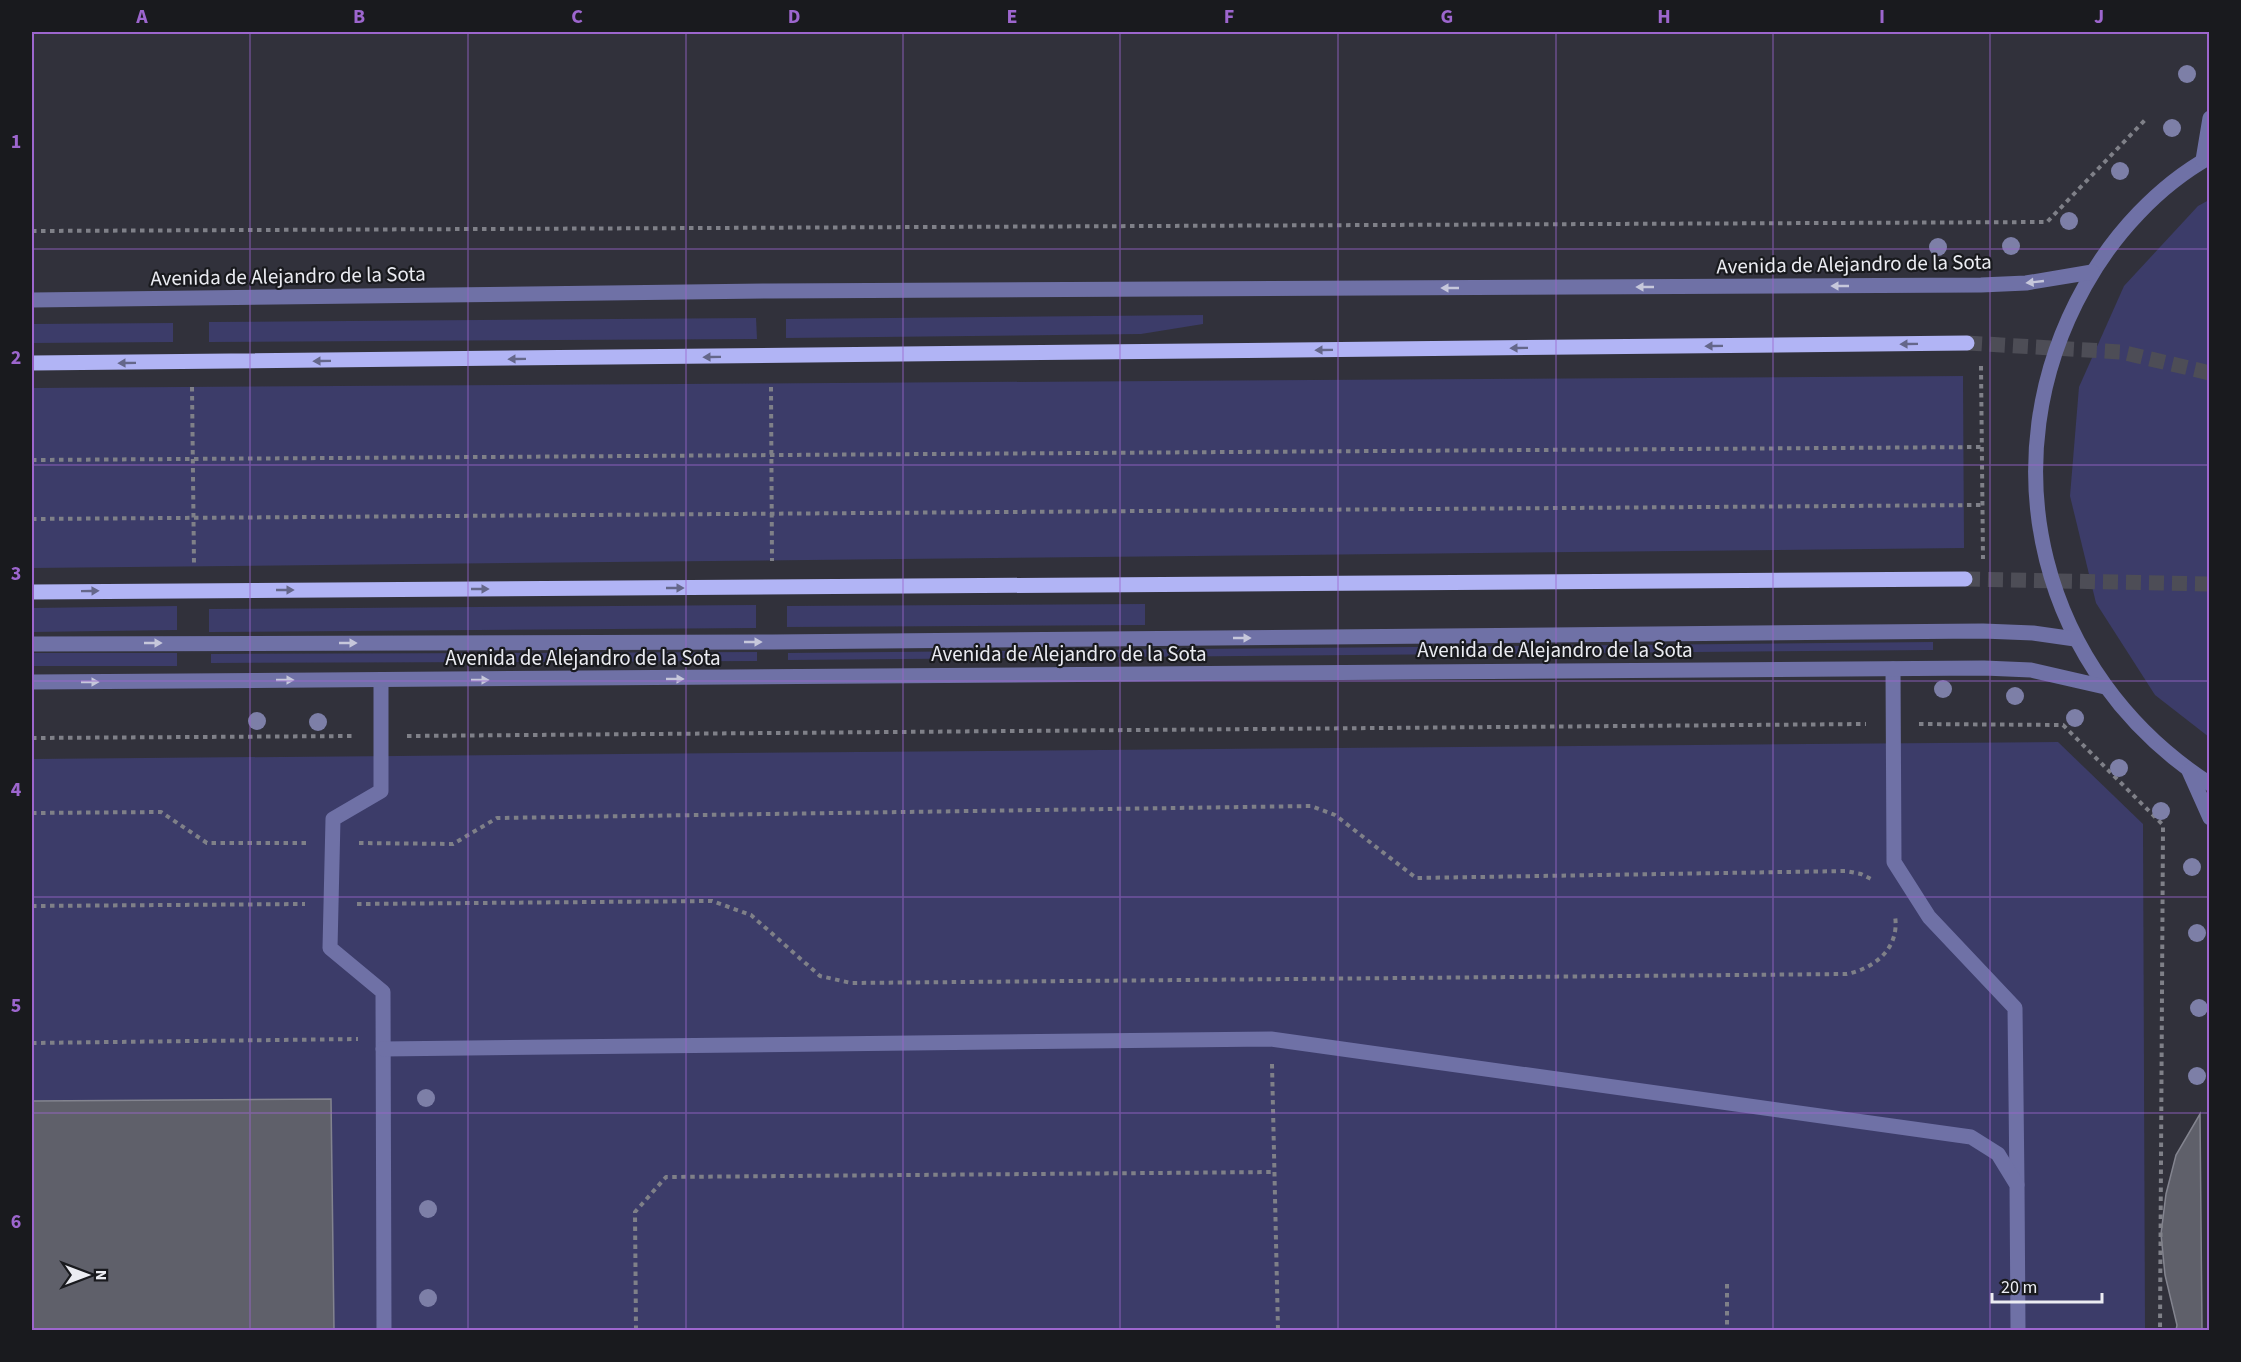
<svg xmlns="http://www.w3.org/2000/svg" width="2241" height="1362" font-family="'Source Sans 3',sans-serif">
	<style>
		.green { fill: #3c3c69 }
		.building { fill: #5f606a; stroke: #83848f; stroke-width: 1.5 }
		.lines { fill: none; stroke-linecap: round; stroke-linejoin: round }
		.major-tunnel { stroke: #4d4d56; stroke-width: 15; stroke-dasharray: 15 8; stroke-linecap: butt }
		.path { stroke: #7f8088; stroke-width: 4; stroke-dasharray: 4.5 4.5; stroke-linecap: butt }
		.minor { stroke: #6f71a6; stroke-width: 15 }
		.major { stroke: #b1b4f5; stroke-width: 15 }
		.tree { fill: #7d7fa7 }
		.oneway { fill: #c6c7db }
		.oneway2 { fill: #65678a }
		.grid { fill: none; stroke: #9d66ce; stroke-width: 1.5; stroke-opacity: 0.55 }
		.labels { text-anchor: middle; stroke-width: 4.5; stroke-linejoin: round; paint-order: stroke }
		.street-label { font-size: 21px; fill: #ebecf2; stroke: #191a1e }
		.neatline { fill: none; stroke: #9d66ce; stroke-width: 2 }
		.grid-label { font-size: 20px; text-anchor: middle; font-weight: bold; fill: #9d66ce }
	</style>
	<rect width="100%" height="100%" fill="#31313b"/>
	<g class="green">
		<path d="M 2209,200 L 2209,737 L 2155,695 L 2096,603 L 2070,496 L 2079,387 L 2124,286 L 2198,206 Z"/>
		<path d="M 1203,315 L 1203,324 L 1141,334 L 786,338 L 786,319 Z"/>
		<path d="M 756,318 L 757,339 L 209,342 L 209,322 Z"/>
		<path d="M 173,323 L 173,342 L 32,343 L 32,324 Z"/>
		<path d="M 1963,376 L 1964,548 L 32,568 L 32,388 Z"/>
		<path d="M 1145,604 L 1145,625 L 787,627 L 787,606 Z"/>
		<path d="M 756,605 L 756,628 L 209,632 L 209,609 Z"/>
		<path d="M 177,606 L 177,630 L 32,632 L 32,608 Z"/>
		<path d="M 1933,642 L 1933,650 L 788,660 L 788,653 Z"/>
		<path d="M 757,652 L 757,661 L 211,663 L 211,654 Z"/>
		<rect x="32" y="653" width="145" height="13"/>
		<path d="M 2058,742 L 2143,824 L 2145,1330 L 32,1330 L 32,759 Z"/>
	</g>
	<g class="building">
		<path d="M 331,1099 L 334,1330 L 32,1330 L 32,1101 Z"/>
		<path d="M 2200,1114 L 2202,1330 L 2176,1330 L 2177,1325 L 2165,1275 L 2161,1234 L 2166,1194 L 2176,1155 Z"/>
	</g>
	<g class="lines">
		<g class="major-tunnel">
			<path d="M 1967,343 L 2121,352 L 2210,373"/>
			<path d="M 1965,579 L 2210,584"/>
		</g>
		<g class="path">
			<path d="M 32,231 L 2047,222 L 2147,118"/>
			<path d="M 1981,366 L 1983,559"/>
			<path d="M 192,387 L 194,564"/>
			<path d="M 771,387 L 772,561"/>
			<path d="M 32,460 L 1982,447"/>
			<path d="M 32,519 L 1982,505"/>
			<path d="M 1919,724 L 2063,725 L 2163,825 L 2160,1330"/>
			<path d="M 407,736 L 1866,724"/>
			<path d="M 32,738 L 354,736"/>
			<path d="M 32,813 L 161,812 L 207,843 L 306,843"/>
			<path d="M 359,843 L 453,844 L 497,818 L 1311,806 L 1335,815 L 1416,878 L 1846,871 L 1861,874 L 1873,880"/>
			<path d="M 357,904 L 712,901 L 751,915 L 820,976 L 851,983 L 1847,974 C 1875,968 1900,948 1895,916"/>
			<path d="M 32,906 L 305,904"/>
			<path d="M 32,1043 L 358,1039"/>
			<path d="M 1272,1064 L 1278,1330"/>
			<path d="M 1727,1284 L 1727,1330"/>
			<path d="M 636,1330 L 635,1212 L 666,1177 L 1275,1172"/>
		</g>
		<g class="minor">
			<path d="M 2210,157 C 2158,186 2113,235 2085,286 C 1986,462 2040,675 2210,784"/>
			<path d="M 2203,160 L 2210,118"/>
			<path d="M 32,300 L 770,291 L 1981,285 L 2026,283 L 2092,272"/>
			<path d="M 32,644 L 773,642 L 1983,631 L 2033,633 L 2075,639"/>
			<path d="M 1893,669 L 1894,862 L 1929,917 L 2015,1008 L 2017,1185"/>
			<path d="M 381,680 L 381,791 L 333,819 L 330,948 L 383,992 L 384,1330"/>
			<path d="M 32,682 L 1984,668 L 2031,670 L 2105,687"/>
			<path d="M 2189,771 L 2210,818"/>
			<path d="M 383,1049 L 1271,1039 L 1971,1137 L 1998,1154 L 2017,1185 L 2018,1330"/>
		</g>
		<g class="major">
			<path d="M 32,363 L 1967,343"/>
			<path d="M 32,592 L 1965,579"/>
		</g>
	</g>
	<g class="tree">
		<circle cx="2187" cy="74" r="9"/>
		<circle cx="2172" cy="128" r="9"/>
		<circle cx="2120" cy="171" r="9"/>
		<circle cx="2069" cy="221" r="9"/>
		<circle cx="2011" cy="246" r="9"/>
		<circle cx="1938" cy="247" r="9"/>
		<circle cx="1943" cy="689" r="9"/>
		<circle cx="2015" cy="696" r="9"/>
		<circle cx="2075" cy="718" r="9"/>
		<circle cx="257" cy="721" r="9"/>
		<circle cx="318" cy="722" r="9"/>
		<circle cx="2119" cy="768" r="9"/>
		<circle cx="2161" cy="811" r="9"/>
		<circle cx="2192" cy="867" r="9"/>
		<circle cx="2197" cy="933" r="9"/>
		<circle cx="2199" cy="1008" r="9"/>
		<circle cx="2197" cy="1076" r="9"/>
		<circle cx="426" cy="1098" r="9"/>
		<circle cx="428" cy="1209" r="9"/>
		<circle cx="428" cy="1298" r="9"/>
	</g>
	<defs><path id="oneway-solid" d="M-6-.8H1V-3.2L6.5 0L1 3.2V.8H-6Z" transform="scale(1.5)"/></defs>
	<g class="oneway">
		<use href="#oneway-solid" transform="translate(2035 282) rotate(174)"/>
		<use href="#oneway-solid" transform="translate(1840 286) rotate(180)"/>
		<use href="#oneway-solid" transform="translate(1645 287) rotate(180)"/>
		<use href="#oneway-solid" transform="translate(1450 288) rotate(180)"/>
		<use href="#oneway-solid" transform="translate(1242 638)"/>
		<use href="#oneway-solid" transform="translate(753 642)"/>
		<use href="#oneway-solid" transform="translate(153 643)"/>
		<use href="#oneway-solid" transform="translate(348 643)"/>
		<use href="#oneway-solid" transform="translate(675 679)"/>
		<use href="#oneway-solid" transform="translate(285 680)"/>
		<use href="#oneway-solid" transform="translate(480 680)"/>
		<use href="#oneway-solid" transform="translate(90 682)"/>
	</g>
	<g class="oneway2">
		<use href="#oneway-solid" transform="translate(1909 344) rotate(179)"/>
		<use href="#oneway-solid" transform="translate(1714 346) rotate(179)"/>
		<use href="#oneway-solid" transform="translate(1519 348) rotate(179)"/>
		<use href="#oneway-solid" transform="translate(1324 350) rotate(179)"/>
		<use href="#oneway-solid" transform="translate(712 357) rotate(179)"/>
		<use href="#oneway-solid" transform="translate(517 359) rotate(179)"/>
		<use href="#oneway-solid" transform="translate(322 361) rotate(179)"/>
		<use href="#oneway-solid" transform="translate(127 363) rotate(179)"/>
		<use href="#oneway-solid" transform="translate(675 588)"/>
		<use href="#oneway-solid" transform="translate(480 589)"/>
		<use href="#oneway-solid" transform="translate(285 590)"/>
		<use href="#oneway-solid" transform="translate(90 591) rotate(-1)"/>
	</g>
	<path class="grid" d="M 250,32 L 250,1330M 468,32 L 468,1330M 686,32 L 686,1330M 903,32 L 903,1330M 1120,32 L 1120,1330M 1338,32 L 1338,1330M 1556,32 L 1556,1330M 1773,32 L 1773,1330M 1990,32 L 1990,1330M 32,249 L 2210,249M 32,465 L 2210,465M 32,681 L 2210,681M 32,897 L 2210,897M 32,1113 L 2210,1113"/>
	<g class="labels">
		<g class="street-label">
			<text transform="translate(1854 264) rotate(-1)" y="7">Avenida de Alejandro de la Sota</text>
			<text transform="translate(288 276) rotate(-1)" y="7">Avenida de Alejandro de la Sota</text>
			<text x="1555" y="657">Avenida de Alejandro de la Sota</text>
			<text x="1069" y="661">Avenida de Alejandro de la Sota</text>
			<text x="583" y="665">Avenida de Alejandro de la Sota</text>
		</g>
	</g>
	<rect width="2241" height="1362" fill="none" stroke="#191a1e" stroke-width="66"/>
	<g transform="translate(87 1275) rotate(90)" stroke="#191a1e" stroke-width="4.5" paint-order="stroke">
	<path d="M0-4.5L10 22L0 15L-10 22Z" fill="#ebecf2"/>
	<text y="-9" font-size="16" font-weight="bold" text-anchor="middle" fill="#ebecf2">N</text>
	</g>
	<path d="M1992 1293v9h110v-9" fill="none" stroke="#ebecf2" stroke-width="3"/>
	<text x="2001" y="1293" font-size="18" fill="#ebecf2" stroke="#191a1e" stroke-width="4.5" paint-order="stroke">20 m</text>
	<rect x="33" y="33" width="2175" height="1296" class="neatline"/>
	<g class="grid-label">
		<text x="142" y="23">A</text>
		<text x="359" y="23">B</text>
		<text x="577" y="23">C</text>
		<text x="794" y="23">D</text>
		<text x="1012" y="23">E</text>
		<text x="1229" y="23">F</text>
		<text x="1447" y="23">G</text>
		<text x="1664" y="23">H</text>
		<text x="1882" y="23">I</text>
		<text x="2099" y="23">J</text>
		<text x="16" y="148">1</text>
		<text x="16" y="364">2</text>
		<text x="16" y="580">3</text>
		<text x="16" y="796">4</text>
		<text x="16" y="1012">5</text>
		<text x="16" y="1228">6</text>
	</g>
</svg>
